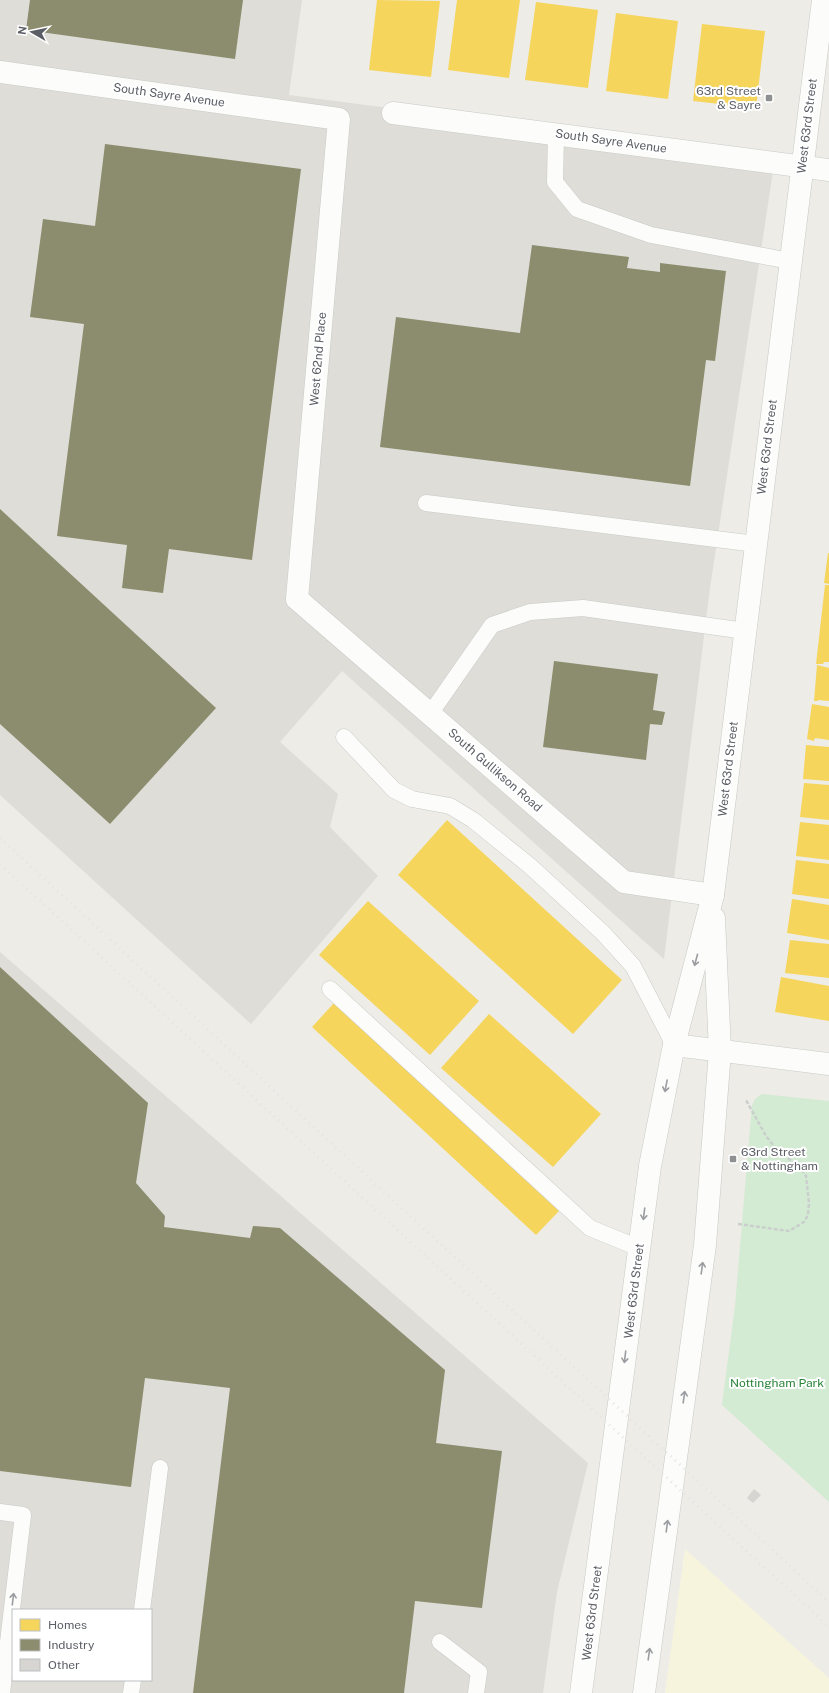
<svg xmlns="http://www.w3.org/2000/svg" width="829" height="1693" font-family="'Public Sans',sans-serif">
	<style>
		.commercial { fill: #f7f4de }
		.industrial { fill: #deddd7; fill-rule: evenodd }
		.green { fill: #d2ebd2 }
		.homes { fill: #f6d55c }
		.industry { fill: #8c8c6e }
		.building { fill: #d6d5d1 }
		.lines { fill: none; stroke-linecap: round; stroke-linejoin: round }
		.service-casing { stroke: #c9cac8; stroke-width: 17 }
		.minor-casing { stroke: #c9cac8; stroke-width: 23 }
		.secondary-casing { stroke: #c8c8c7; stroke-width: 23 }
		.path { stroke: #cacfcd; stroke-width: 2.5; stroke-dasharray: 4 2; stroke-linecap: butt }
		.service { stroke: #fcfcfb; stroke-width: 16 }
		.minor { stroke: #fcfcfb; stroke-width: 22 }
		.secondary { stroke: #fcfcfb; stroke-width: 22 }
		.rail { stroke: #e4e4e3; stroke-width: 3; stroke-dasharray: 1 5; stroke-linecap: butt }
		.oneway { stroke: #9b9da1 }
		.poi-dot { fill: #8e9092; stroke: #fff; stroke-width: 1.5 }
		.labels { text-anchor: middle; stroke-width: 4; stroke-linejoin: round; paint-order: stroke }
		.poi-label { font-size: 12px; fill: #5b5e65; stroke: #fff; text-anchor: end }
		.street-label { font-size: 12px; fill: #5b5e65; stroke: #fff }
		.park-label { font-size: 12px; fill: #2b843a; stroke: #fff }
	</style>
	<rect width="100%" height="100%" fill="#edece6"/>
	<path class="commercial" d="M 685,1549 L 829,1678 L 829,1693 L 665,1693 Z"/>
	<g class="industrial">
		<path d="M 0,0 L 302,0 L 289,95 L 775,158 L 710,588 L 664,959 L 342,671 L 280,742 L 338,794 L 330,827 L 378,876 L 251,1024 L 0,795 Z"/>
		<path d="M 0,952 L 588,1463 L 557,1592 L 543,1693 L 0,1693 ZM 13,1610 L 151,1610 L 151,1680 L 13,1680 Z"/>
	</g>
	<path class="green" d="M 762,1094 L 829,1101 L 829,1502 L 722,1405 L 735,1306 L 752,1105 L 755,1099 Z"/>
	<g class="homes">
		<path d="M 377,0 L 440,1 L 431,77 L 369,70 Z"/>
		<path d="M 457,0 L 520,0 L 509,78 L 448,70 Z"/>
		<path d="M 536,2 L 598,10 L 588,88 L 525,80 Z"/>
		<path d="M 616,13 L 678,21 L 668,99 L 606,91 Z"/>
		<path d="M 702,24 L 765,31 L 756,108 L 693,101 Z"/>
		<path d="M 828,553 L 829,553 L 829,584 L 824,583 Z"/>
		<path d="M 825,585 L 829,585 L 829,662 L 824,662 L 823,664 L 816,664 Z"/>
		<path d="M 817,665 L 829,668 L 829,701 L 818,700 L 818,701 L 814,701 Z"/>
		<path d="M 812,704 L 829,707 L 829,740 L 815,738 L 814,741 L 807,739 Z"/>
		<path d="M 806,745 L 829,747 L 829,781 L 803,779 Z"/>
		<path d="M 804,783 L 829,785 L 829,820 L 800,817 Z"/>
		<path d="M 447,820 L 622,980 L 573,1034 L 398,875 Z"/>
		<path d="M 800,822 L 829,825 L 829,860 L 796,856 Z"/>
		<path d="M 796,860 L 829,864 L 829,899 L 792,894 Z"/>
		<path d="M 792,899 L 829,905 L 829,940 L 787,933 Z"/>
		<path d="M 368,901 L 479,1001 L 430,1055 L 319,955 Z"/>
		<path d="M 790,940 L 829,944 L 829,978 L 785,973 Z"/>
		<path d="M 781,977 L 829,986 L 829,1021 L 775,1012 Z"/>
		<path d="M 334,1003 L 559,1211 L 536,1235 L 312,1027 Z"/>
		<path d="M 489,1014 L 601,1114 L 553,1167 L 441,1068 Z"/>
	</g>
	<g class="industry">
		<path d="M 30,0 L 243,0 L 235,59 L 26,30 Z"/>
		<path d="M 105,144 L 301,169 L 252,560 L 169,549 L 163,593 L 122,588 L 127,545 L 57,536 L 84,324 L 30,317 L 43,219 L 95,226 Z"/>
		<path d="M 532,245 L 629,257 L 627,268 L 660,272 L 660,263 L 726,271 L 715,361 L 706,360 L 690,486 L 380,447 L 396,317 L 520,333 Z"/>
		<path d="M 0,509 L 216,708 L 110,824 L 0,724 Z"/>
		<path d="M 554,661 L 658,674 L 653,710 L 665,712 L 662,725 L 650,724 L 646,760 L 543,747 Z"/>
		<path d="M 0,967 L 148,1103 L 136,1183 L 165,1216 L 164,1227 L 250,1238 L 253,1226 L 280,1228 L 445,1370 L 436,1443 L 502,1451 L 482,1608 L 415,1601 L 404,1693 L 193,1693 L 230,1388 L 145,1378 L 131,1487 L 0,1471 Z"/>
	</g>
	<path class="building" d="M 754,1489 L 761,1495 L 753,1503 L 747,1498 Z"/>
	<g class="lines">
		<defs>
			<g id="service">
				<path d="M 556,134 L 555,182 L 577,209 L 651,235 L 790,261"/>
				<path d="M 426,503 L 756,544"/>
				<path d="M 430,714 L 492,625 L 530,612 L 583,608 L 745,631"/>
				<path d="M 344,737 L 394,790 L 412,799 L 450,806 L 473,820 L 530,866 L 603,933 L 633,966 L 674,1045"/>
				<path d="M 330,989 L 590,1228 L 639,1248"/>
				<path d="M 0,1512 L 23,1515 L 2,1693"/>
				<path d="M 142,1610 L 160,1468"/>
				<path d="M 440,1642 L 479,1672 L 476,1693"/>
				<path d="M 131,1693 L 133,1680"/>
			</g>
			<g id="minor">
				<path d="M 0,72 L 339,119 L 297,599 L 624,882 L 713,895"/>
				<path d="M 393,113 L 829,170"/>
				<path d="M 674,1045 L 829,1064"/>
			</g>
			<g id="secondary">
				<path d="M 581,1693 L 650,1166 L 674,1045 L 713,895 L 823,0"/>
				<path d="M 644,1693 L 705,1245 L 720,1051 L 714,918"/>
			</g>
		</defs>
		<use href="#service" class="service-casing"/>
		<use href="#minor" class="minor-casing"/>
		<use href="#secondary" class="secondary-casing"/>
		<path class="path" d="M 738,1224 L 789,1231 L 804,1222 L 808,1215 L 809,1203 L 806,1176 L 802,1170 L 773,1145 L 766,1136 L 746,1100"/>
		<use href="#service" class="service"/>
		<use href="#minor" class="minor"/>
		<use href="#secondary" class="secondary"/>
		<g class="rail">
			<path d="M 0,838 L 829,1602"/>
			<path d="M 0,864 L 829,1627"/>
		</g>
	</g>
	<defs><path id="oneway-shaft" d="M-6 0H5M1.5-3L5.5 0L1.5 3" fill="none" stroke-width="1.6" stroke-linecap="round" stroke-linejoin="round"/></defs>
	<g class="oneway">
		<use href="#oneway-shaft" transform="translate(696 960) rotate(105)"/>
		<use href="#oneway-shaft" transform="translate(666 1086) rotate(101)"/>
		<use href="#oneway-shaft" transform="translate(644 1214) rotate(97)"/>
		<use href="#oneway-shaft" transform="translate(702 1268) rotate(-82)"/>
		<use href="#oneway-shaft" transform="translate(625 1357) rotate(97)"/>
		<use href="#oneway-shaft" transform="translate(684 1397) rotate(-82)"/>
		<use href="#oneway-shaft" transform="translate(667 1526) rotate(-82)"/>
		<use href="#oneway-shaft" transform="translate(13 1599) rotate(-83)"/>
		<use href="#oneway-shaft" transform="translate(649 1654) rotate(-82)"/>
	</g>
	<g class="poi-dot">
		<rect x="765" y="94" width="8" height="8" rx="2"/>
		<rect x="729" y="1155" width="8" height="8" rx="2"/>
	</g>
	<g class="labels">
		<g class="poi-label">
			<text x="761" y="95">63rd Street<tspan x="761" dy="14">&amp; Sayre</tspan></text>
			<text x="741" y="1156" text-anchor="start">63rd Street<tspan x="741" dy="14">&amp; Nottingham</tspan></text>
		</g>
		<g class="street-label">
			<text transform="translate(169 95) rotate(8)" y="4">South Sayre Avenue</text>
			<text transform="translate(807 126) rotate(-83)" y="4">West 63rd Street</text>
			<text transform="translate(611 141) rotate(8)" y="4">South Sayre Avenue</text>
			<text transform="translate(318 359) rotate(-85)" y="4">West 62nd Place</text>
			<text transform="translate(767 447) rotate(-83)" y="4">West 63rd Street</text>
			<text transform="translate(728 769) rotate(-83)" y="4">West 63rd Street</text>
			<text transform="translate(495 770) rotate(41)" y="4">South Gullikson Road</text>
			<text transform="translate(634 1291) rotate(-83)" y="4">West 63rd Street</text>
			<text transform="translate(592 1613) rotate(-83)" y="4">West 63rd Street</text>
		</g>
		<g class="park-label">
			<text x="777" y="1387">Nottingham Park</text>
		</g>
	</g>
	<rect x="12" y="1609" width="140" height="72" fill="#ffffff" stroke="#bdbfc1"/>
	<rect x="20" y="1619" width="20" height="12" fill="#f6d55c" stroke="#bdbfc1"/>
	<text x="48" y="1629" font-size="12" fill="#5b5e65">Homes</text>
	<rect x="20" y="1639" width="20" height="12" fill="#8c8c6e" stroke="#bdbfc1"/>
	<text x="48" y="1649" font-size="12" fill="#5b5e65">Industry</text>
	<rect x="20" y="1659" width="20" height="12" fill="#d6d5d1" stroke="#bdbfc1"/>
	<text x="48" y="1669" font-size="12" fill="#5b5e65">Other</text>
	<g transform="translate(32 32) rotate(279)" stroke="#ffffff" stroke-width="3" paint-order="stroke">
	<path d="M0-3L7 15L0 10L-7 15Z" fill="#5b5e65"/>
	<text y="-6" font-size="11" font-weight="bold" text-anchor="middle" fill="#5b5e65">N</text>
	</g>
</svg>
